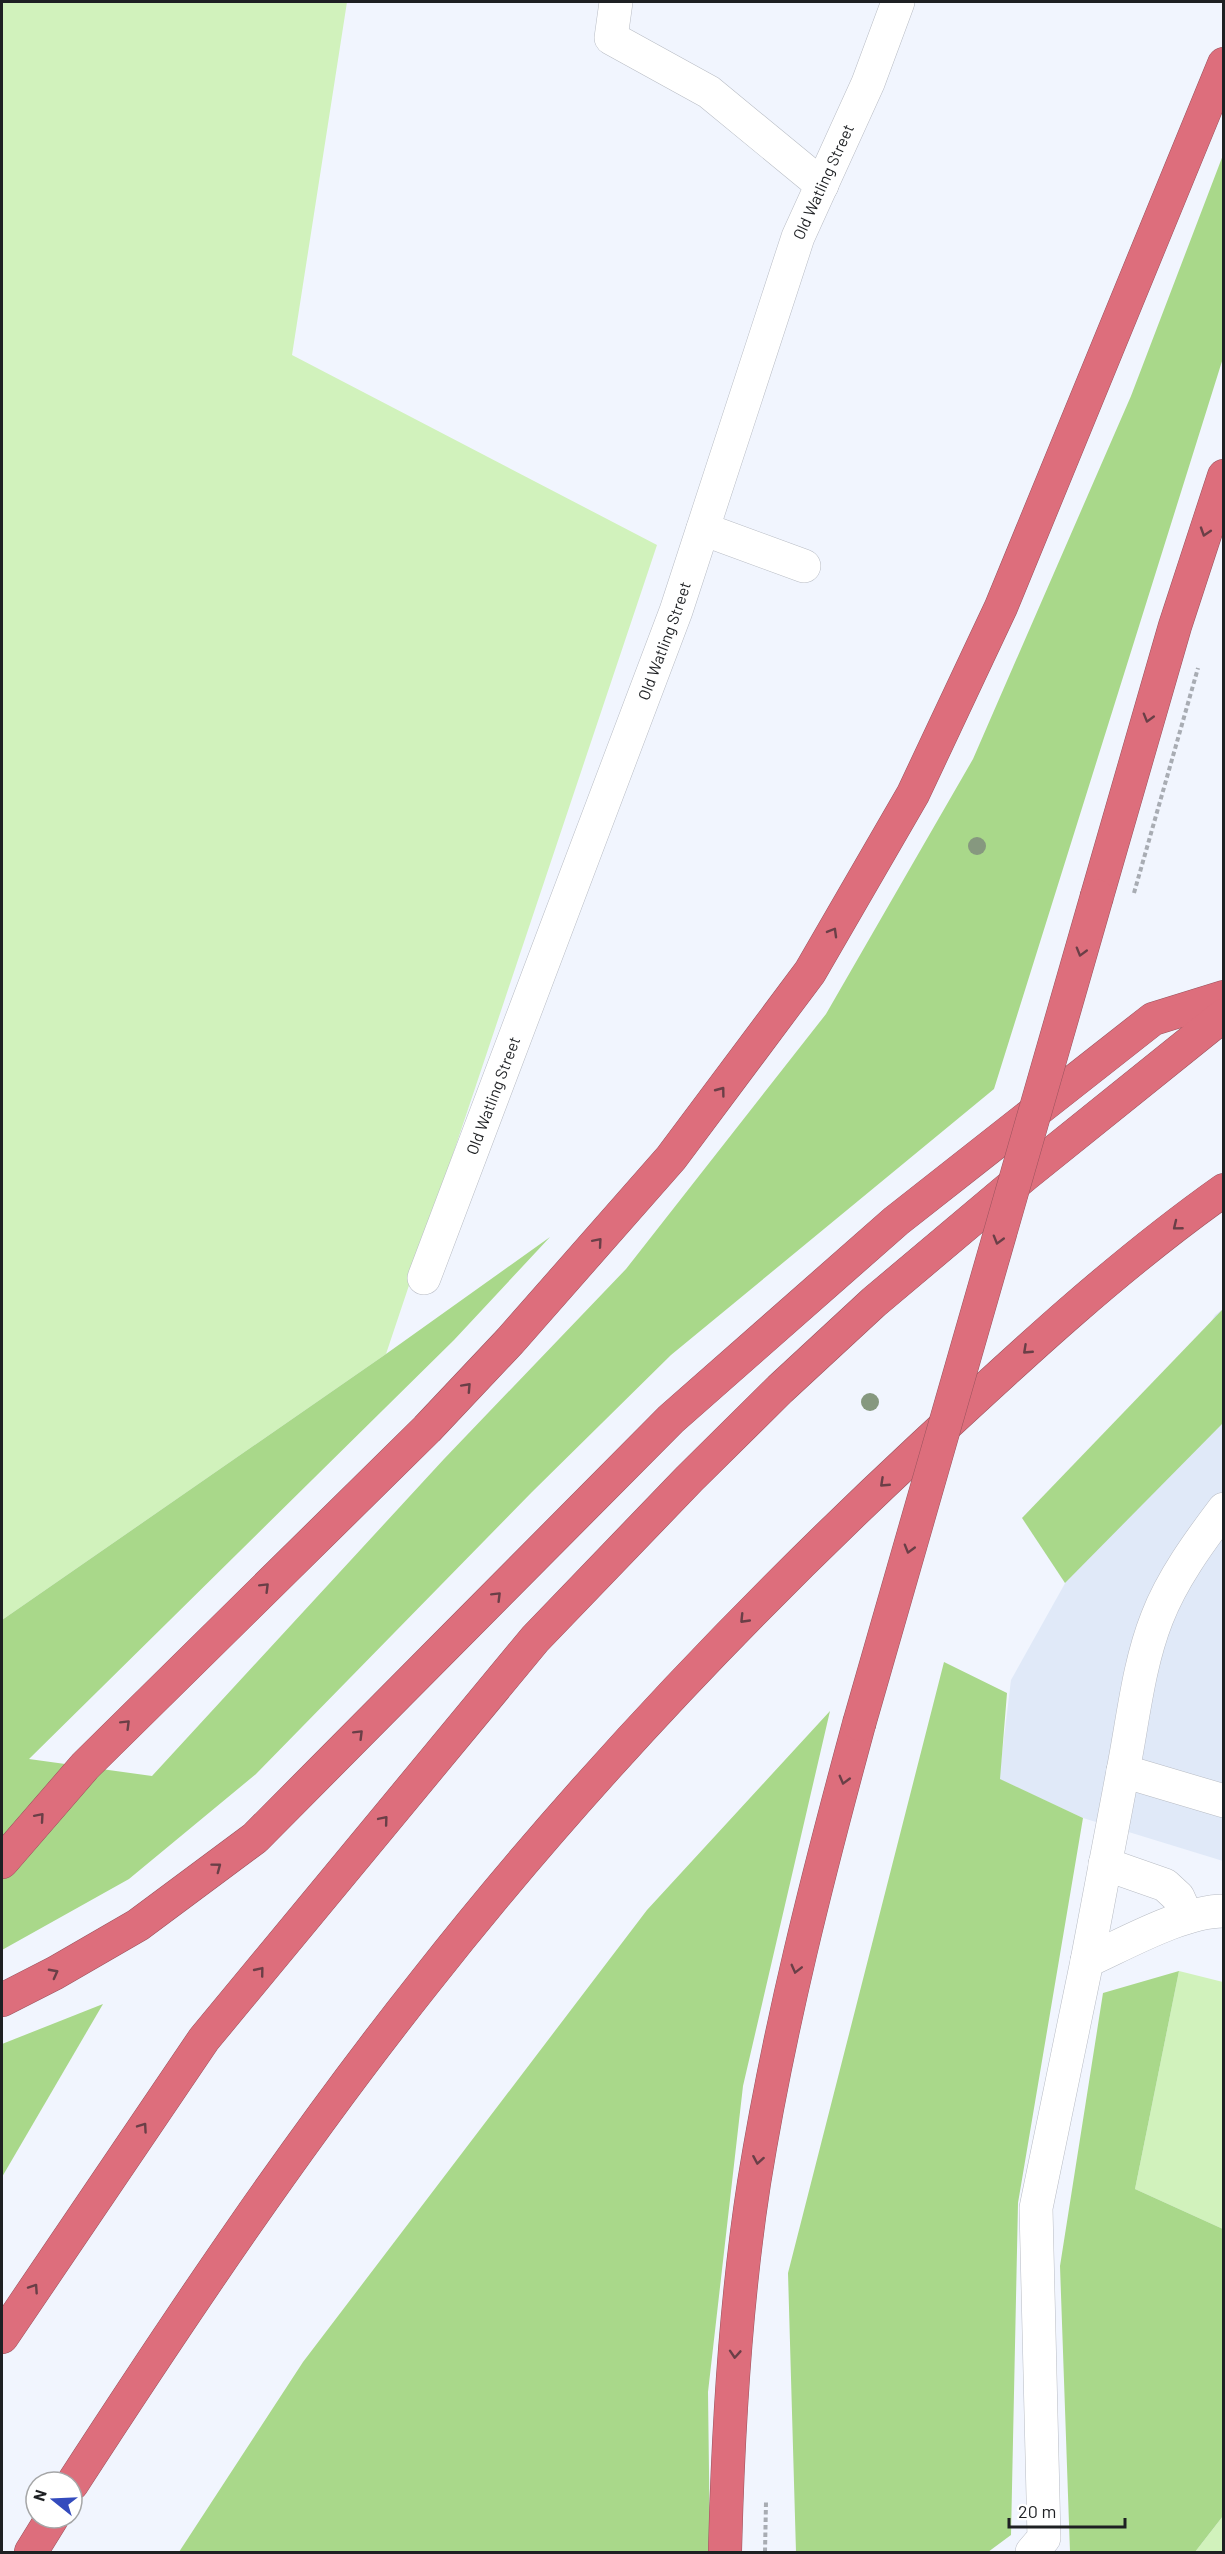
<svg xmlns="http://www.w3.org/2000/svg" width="1225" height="2554" font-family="Barlow,sans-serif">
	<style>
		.built { fill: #e0e9f8 }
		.green { fill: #d1f2bc }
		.forest { fill: #a9d88a }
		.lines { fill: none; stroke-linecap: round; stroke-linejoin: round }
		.minor-casing { stroke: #b8bcc4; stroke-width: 34 }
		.highway-casing { stroke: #9a535d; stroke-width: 34 }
		.path { stroke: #a8acb3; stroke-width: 4; stroke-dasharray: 4.5 3; stroke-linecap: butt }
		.minor { stroke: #fff; stroke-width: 33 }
		.highway { stroke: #dd6e7c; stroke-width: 33 }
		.highway-bridge-casing { stroke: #9a535d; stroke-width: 34; stroke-linecap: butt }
		.path-bridge { stroke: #a8acb3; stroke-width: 4; stroke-dasharray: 4.5 3; stroke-linecap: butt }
		.highway-bridge { stroke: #dd6e7c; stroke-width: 33 }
		.tree { fill: #86987f }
		.oneway { stroke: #6a3f47 }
		.labels { text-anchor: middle; stroke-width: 4.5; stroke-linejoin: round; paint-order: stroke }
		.street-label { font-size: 16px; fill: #1e2023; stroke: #fff }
	</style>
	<rect width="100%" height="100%" fill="#f1f5fe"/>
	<path class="built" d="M 1223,1309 L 1223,1861 L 1083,1818 L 999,1779 L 1011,1680 L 1215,1315 Z"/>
	<g class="green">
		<path d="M 2,2 L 347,2 L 292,355 L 657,545 L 386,1354 L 2,1620 Z"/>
		<path d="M 1179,1971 L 1223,1982 L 1223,2229 L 1135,2189 Z"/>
		<path d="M 1223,2516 L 1223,2552 L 1195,2552 Z"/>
	</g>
	<g class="forest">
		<path d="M 1223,155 L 1223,358 L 994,1089 L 671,1355 L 532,1492 L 256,1774 L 129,1879 L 2,1950 L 2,1620 L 386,1354 L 550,1237 L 454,1340 L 29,1759 L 152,1776 L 444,1459 L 626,1269 L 826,1014 L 973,759 L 1131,396 Z"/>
		<path d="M 1223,1309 L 1223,1423 L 1065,1583 L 1022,1518 Z"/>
		<path d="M 944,1662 L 1007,1693 L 1000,1779 L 1083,1818 L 1018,2203 L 1011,2535 L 988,2552 L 796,2552 L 788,2273 Z"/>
		<path d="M 830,1711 L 743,2086 L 708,2392 L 710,2552 L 179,2552 L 303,2362 L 647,1910 Z"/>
		<path d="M 1179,1971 L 1135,2189 L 1223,2229 L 1223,2516 L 1195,2552 L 1070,2552 L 1060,2266 L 1103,1993 Z"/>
		<path d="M 103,2004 L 2,2177 L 2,2044 Z"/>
	</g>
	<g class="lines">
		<defs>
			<g id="minor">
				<path d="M 616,2 L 611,38 L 709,92 L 822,185"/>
				<path d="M 703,529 L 804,566"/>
				<path id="s1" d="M 424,1278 L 676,611 L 798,237 L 868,83 L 898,2"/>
				<path d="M 1123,1771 C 1133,1721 1138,1666 1157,1618 C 1172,1579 1199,1542 1224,1509"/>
				<path d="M 1105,1864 L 1165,1885 L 1178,1897 L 1187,1917"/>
				<path d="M 1087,1961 L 1123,1771 L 1224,1801"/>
				<path d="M 1032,2552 L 1044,2538 L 1036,2208 L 1087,1961 C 1125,1944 1182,1911 1224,1911"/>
			</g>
			<g id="highway">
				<path d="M 1097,896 L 1175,626 L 1224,476"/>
				<path d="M 2,1862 L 85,1766 L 427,1429 L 510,1341 L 671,1158 L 810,972 L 913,794 L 1001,607 L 1224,64"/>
				<path d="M 2,2000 L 55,1973 L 138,1925 L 255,1838 L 671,1419 L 896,1221 L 1153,1019 L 1224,997"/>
				<path d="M 2,2337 L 204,2039 L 535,1639 L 689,1479 L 780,1389 L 874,1302 L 1025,1175 L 1224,1015"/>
				<path d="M 72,2484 C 183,2313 297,2143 424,1983 C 574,1792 740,1617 918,1451 C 1016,1360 1114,1268 1224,1190"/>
				<path d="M 31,2552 L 52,2518"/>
				<path d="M 725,2552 C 728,2429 735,2305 754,2183 C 779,2027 818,1875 859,1724"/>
			</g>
		</defs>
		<use href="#minor" class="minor-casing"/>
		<use href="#highway" class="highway-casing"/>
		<path class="path" d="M 765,2552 L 766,2502"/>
		<use href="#minor" class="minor"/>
		<use href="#highway" class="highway"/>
		<defs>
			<path id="highway-bridge" d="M 859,1724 L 1097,896"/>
		</defs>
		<use href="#highway-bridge" class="highway-bridge-casing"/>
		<path class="path-bridge" d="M 1134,893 L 1198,668"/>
		<use href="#highway-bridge" class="highway-bridge"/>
	</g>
	<g class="tree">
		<circle cx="977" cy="846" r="9"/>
		<circle cx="870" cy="1402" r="9"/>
	</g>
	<defs><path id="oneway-chevron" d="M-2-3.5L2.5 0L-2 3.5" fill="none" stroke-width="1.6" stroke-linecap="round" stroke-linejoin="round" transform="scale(1.5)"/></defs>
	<g class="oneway">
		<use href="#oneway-chevron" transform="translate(1205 532) rotate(108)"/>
		<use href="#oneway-chevron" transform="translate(1148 718) rotate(106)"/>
		<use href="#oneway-chevron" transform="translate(833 932) rotate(-60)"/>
		<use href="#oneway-chevron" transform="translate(1081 952) rotate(106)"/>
		<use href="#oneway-chevron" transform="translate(721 1091) rotate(-53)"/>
		<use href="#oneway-chevron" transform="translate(1177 1226) rotate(141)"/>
		<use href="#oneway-chevron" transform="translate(998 1240) rotate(106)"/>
		<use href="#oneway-chevron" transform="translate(598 1242) rotate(-49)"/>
		<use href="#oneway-chevron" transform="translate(1027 1350) rotate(137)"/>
		<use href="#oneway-chevron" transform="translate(467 1387) rotate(-47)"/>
		<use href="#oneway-chevron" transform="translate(884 1483) rotate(137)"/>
		<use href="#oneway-chevron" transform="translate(909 1549) rotate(106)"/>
		<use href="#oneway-chevron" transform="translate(265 1587) rotate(-45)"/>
		<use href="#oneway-chevron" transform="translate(497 1596) rotate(-45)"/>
		<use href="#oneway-chevron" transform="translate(744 1619) rotate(134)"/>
		<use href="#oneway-chevron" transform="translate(126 1724) rotate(-45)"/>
		<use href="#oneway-chevron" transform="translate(359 1734) rotate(-45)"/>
		<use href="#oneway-chevron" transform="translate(844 1780) rotate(105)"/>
		<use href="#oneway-chevron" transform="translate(40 1817) rotate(-49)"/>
		<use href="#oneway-chevron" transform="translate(384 1820) rotate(-50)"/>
		<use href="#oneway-chevron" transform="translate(217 1867) rotate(-37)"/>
		<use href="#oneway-chevron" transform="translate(796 1969) rotate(104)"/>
		<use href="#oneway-chevron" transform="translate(260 1971) rotate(-51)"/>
		<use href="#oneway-chevron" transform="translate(54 1973) rotate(-28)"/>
		<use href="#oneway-chevron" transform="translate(143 2127) rotate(-55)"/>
		<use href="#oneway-chevron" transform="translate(758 2160) rotate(100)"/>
		<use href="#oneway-chevron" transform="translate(34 2288) rotate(-56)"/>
		<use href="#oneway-chevron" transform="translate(735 2354) rotate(94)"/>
	</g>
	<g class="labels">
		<g class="street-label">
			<text dy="6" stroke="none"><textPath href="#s1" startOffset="1167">Old Watling Street</textPath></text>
			<text dy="6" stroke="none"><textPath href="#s1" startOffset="681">Old Watling Street</textPath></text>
			<text dy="6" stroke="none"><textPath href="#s1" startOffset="195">Old Watling Street</textPath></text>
		</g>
	</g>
	<rect width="1225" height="2554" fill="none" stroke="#1e2023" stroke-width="6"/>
	<g transform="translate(54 2500) rotate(288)"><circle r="28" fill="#ffffff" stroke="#a5a6a7" stroke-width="1.5"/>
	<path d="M0-4.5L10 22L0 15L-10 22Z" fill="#344bbd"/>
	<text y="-9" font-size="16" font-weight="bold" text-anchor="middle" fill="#1e2023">N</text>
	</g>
	<path d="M1009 2518v9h116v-9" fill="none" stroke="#1e2023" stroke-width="3"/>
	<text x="1018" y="2518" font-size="18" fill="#1e2023" stroke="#ffffff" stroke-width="4.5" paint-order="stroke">20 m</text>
</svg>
